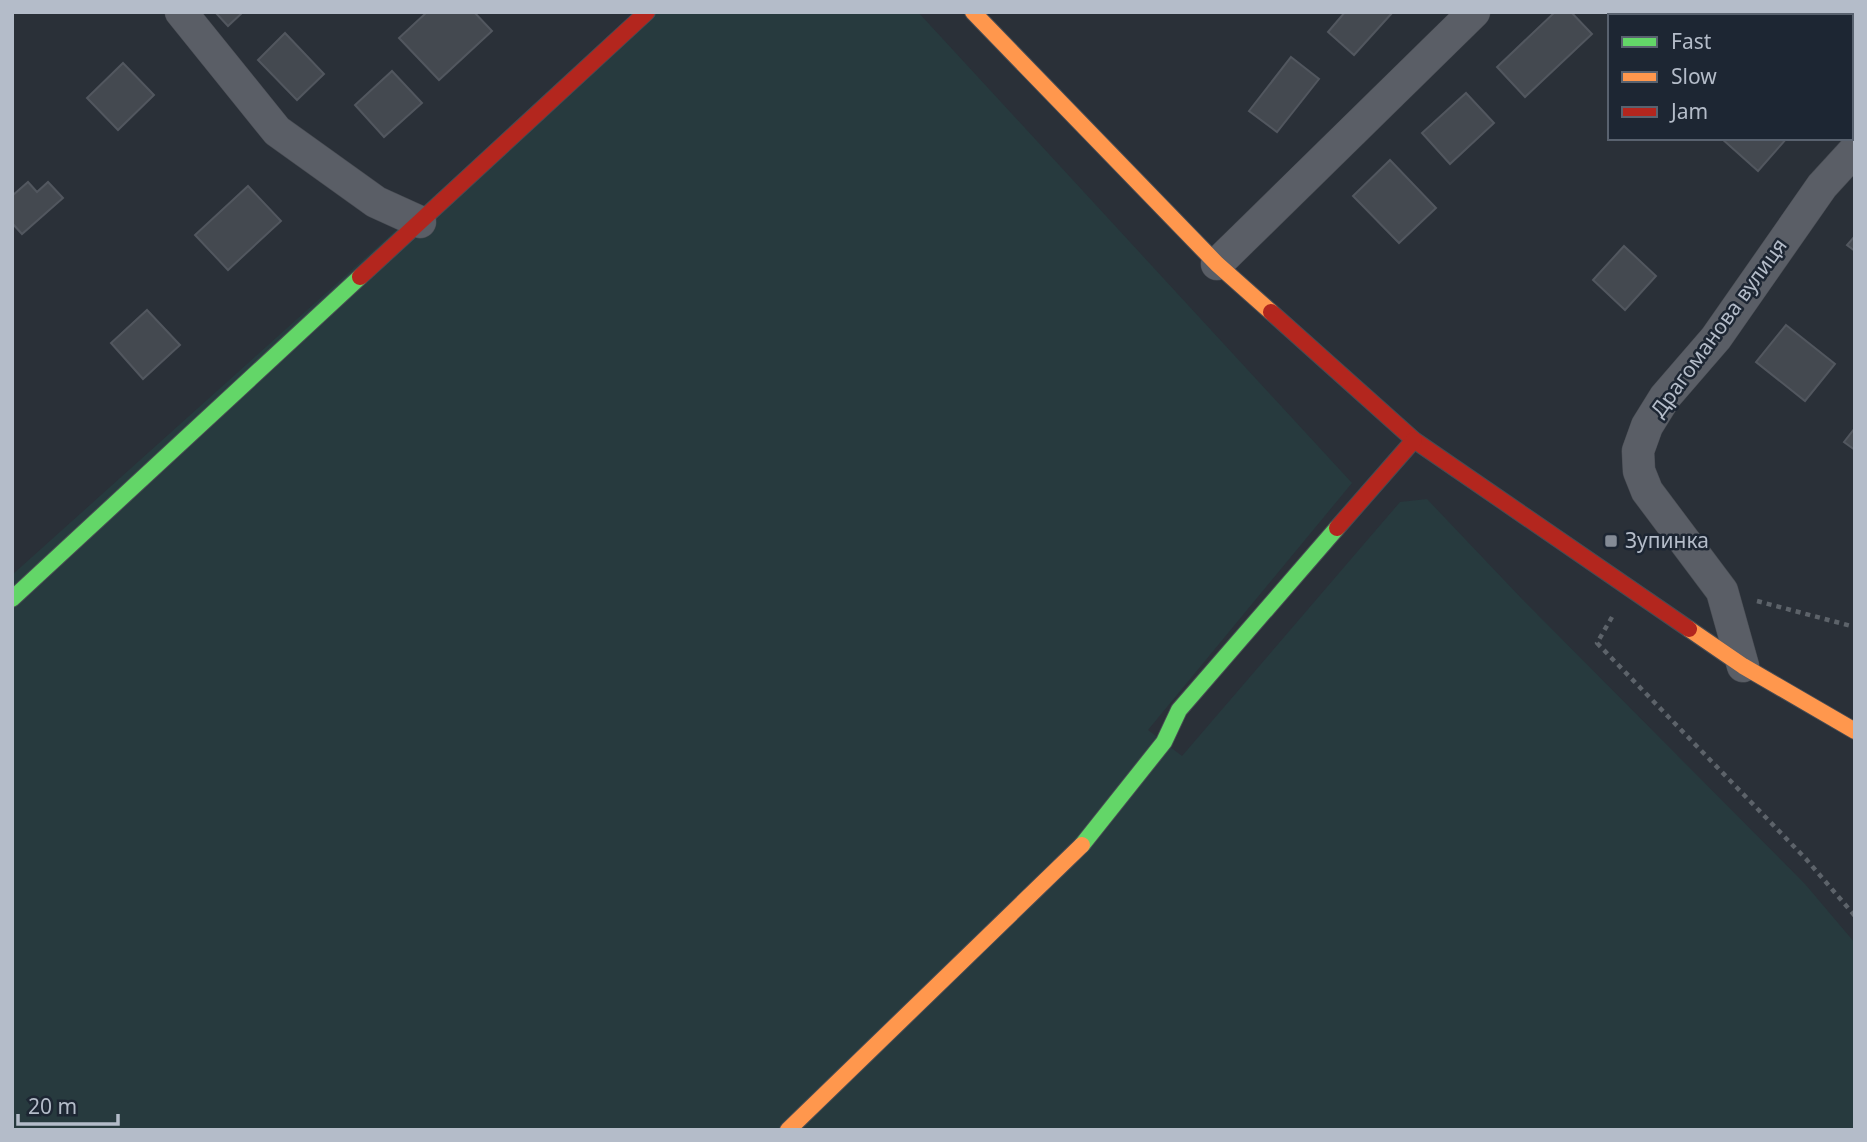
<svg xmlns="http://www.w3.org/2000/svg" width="1867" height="1142" font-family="'Noto Sans',sans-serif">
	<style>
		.green { fill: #273a3e }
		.building { fill: #444950; stroke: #52575f; stroke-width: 2 }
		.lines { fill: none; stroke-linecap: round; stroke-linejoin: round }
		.street-casing { stroke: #484c53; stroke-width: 33 }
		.fast-casing { stroke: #484c53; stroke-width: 18 }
		.slow-casing { stroke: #484c53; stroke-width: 18 }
		.jam-casing { stroke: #484c53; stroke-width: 18 }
		.path { stroke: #5d636a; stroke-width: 4.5; stroke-dasharray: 5 5; stroke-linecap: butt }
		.street { stroke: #5a5e66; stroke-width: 32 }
		.fast { stroke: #63d668; stroke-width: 16 }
		.slow { stroke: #ff974d; stroke-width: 16 }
		.jam { stroke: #b3261e; stroke-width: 16 }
		.poi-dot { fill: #848b96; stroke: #1d2633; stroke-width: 2.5 }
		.labels { text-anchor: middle; stroke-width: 5; stroke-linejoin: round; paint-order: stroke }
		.street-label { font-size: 21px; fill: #b4bcc9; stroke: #1d2633 }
		.poi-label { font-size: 21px; fill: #b4bcc9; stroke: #1d2633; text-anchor: start }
	</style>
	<rect width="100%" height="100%" fill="#2a3038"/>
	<path class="green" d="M 639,12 L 918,12 L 1352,483 L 1148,730 L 1182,756 L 1400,502 L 1427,499 L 1523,600 L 1805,884 L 1855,943 L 1855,1130 L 12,1130 L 12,575 Z"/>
	<g class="building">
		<path d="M 215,12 L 243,12 L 228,26 Z"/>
		<path d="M 427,12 L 474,12 L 492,31 L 439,80 L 399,38 Z"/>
		<path d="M 1345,12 L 1392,12 L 1392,13 L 1354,55 L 1328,32 Z"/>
		<path d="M 1555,12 L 1571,12 L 1592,34 L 1525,97 L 1497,67 Z"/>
		<path d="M 285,33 L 324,74 L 297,100 L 258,60 Z"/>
		<path d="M 1851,49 L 1855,52 L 1855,71 L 1851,75 Z"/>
		<path d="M 1291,57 L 1319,79 L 1277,132 L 1249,111 Z"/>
		<path d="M 123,63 L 154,95 L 118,130 L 87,98 Z"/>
		<path d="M 392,71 L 422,103 L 384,137 L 355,105 Z"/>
		<path d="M 1466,93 L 1494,123 L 1450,164 L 1422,133 Z"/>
		<path d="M 1721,138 L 1787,138 L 1758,171 Z"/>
		<path d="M 1390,160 L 1436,208 L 1399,243 L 1353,196 Z"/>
		<path d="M 28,182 L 37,192 L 48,182 L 63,198 L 22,234 L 12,223 L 12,196 Z"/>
		<path d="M 248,186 L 281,221 L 228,270 L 195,235 Z"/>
		<path d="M 1855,236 L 1855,251 L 1847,245 Z"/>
		<path d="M 1624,246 L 1656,276 L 1625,310 L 1593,280 Z"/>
		<path d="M 147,310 L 180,345 L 143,379 L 111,343 Z"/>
		<path d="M 1786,325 L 1835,364 L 1805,401 L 1756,362 Z"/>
		<path d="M 1855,428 L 1855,450 L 1844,442 Z"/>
	</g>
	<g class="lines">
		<defs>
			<g id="street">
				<path d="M 181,12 L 277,131 L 376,202 L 420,222"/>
				<path d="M 1217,264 L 1474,12"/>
				<path d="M 1743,666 L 1722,591 L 1647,491 L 1639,471 L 1638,451 L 1647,426 L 1665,397 L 1716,338 L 1822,186 L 1855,150"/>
			</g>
			<g id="fast">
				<path d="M 12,599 L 360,277"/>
				<path d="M 1082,845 L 1164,742 L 1179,710 L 1337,528"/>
			</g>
			<g id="slow">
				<path d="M 973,12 L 1217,264 L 1271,312"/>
				<path d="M 1689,629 L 1743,666 L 1855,731"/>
				<path d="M 788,1130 L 1082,845"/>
			</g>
			<g id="jam">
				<path d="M 360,277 L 647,12"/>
				<path d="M 1271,312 L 1414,440 L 1689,629"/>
				<path d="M 1337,528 L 1414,440"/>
			</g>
		</defs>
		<use href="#street" class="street-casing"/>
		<use href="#fast" class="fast-casing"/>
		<use href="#slow" class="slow-casing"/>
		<use href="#jam" class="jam-casing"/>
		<g class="path">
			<path d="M 1757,601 L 1855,627"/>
			<path d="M 1612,617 L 1597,643 L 1806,859 L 1855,916"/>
		</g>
		<use href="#street" class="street"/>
		<use href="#fast" class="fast"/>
		<use href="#slow" class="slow"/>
		<use href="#jam" class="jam"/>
	</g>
	<rect class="poi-dot" x="1604" y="534" width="14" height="14" rx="3.5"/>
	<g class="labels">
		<g class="street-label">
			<text transform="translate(1719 328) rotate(-54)" y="7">Драгоманова вулиця</text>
		</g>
		<g class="poi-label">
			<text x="1625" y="548">Зупинка</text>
		</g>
	</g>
	<rect width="1867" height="1142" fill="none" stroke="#b4bcc9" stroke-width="28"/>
	<rect x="1608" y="14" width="245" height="126" fill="#1d2633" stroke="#59626f" stroke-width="2"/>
	<rect x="1622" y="37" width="35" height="10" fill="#63d668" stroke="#59626f" stroke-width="2"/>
	<text x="1671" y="49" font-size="21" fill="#b4bcc9">Fast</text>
	<rect x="1622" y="72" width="35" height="10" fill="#ff974d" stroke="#59626f" stroke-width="2"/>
	<text x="1671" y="84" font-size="21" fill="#b4bcc9">Slow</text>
	<rect x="1622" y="107" width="35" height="10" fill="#b3261e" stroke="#59626f" stroke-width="2"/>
	<text x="1671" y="119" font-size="21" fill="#b4bcc9">Jam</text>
	<path d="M18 1114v10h100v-10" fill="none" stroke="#b4bcc9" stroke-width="3.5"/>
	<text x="28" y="1114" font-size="21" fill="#b4bcc9" stroke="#1d2633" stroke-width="5" paint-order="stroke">20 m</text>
</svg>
